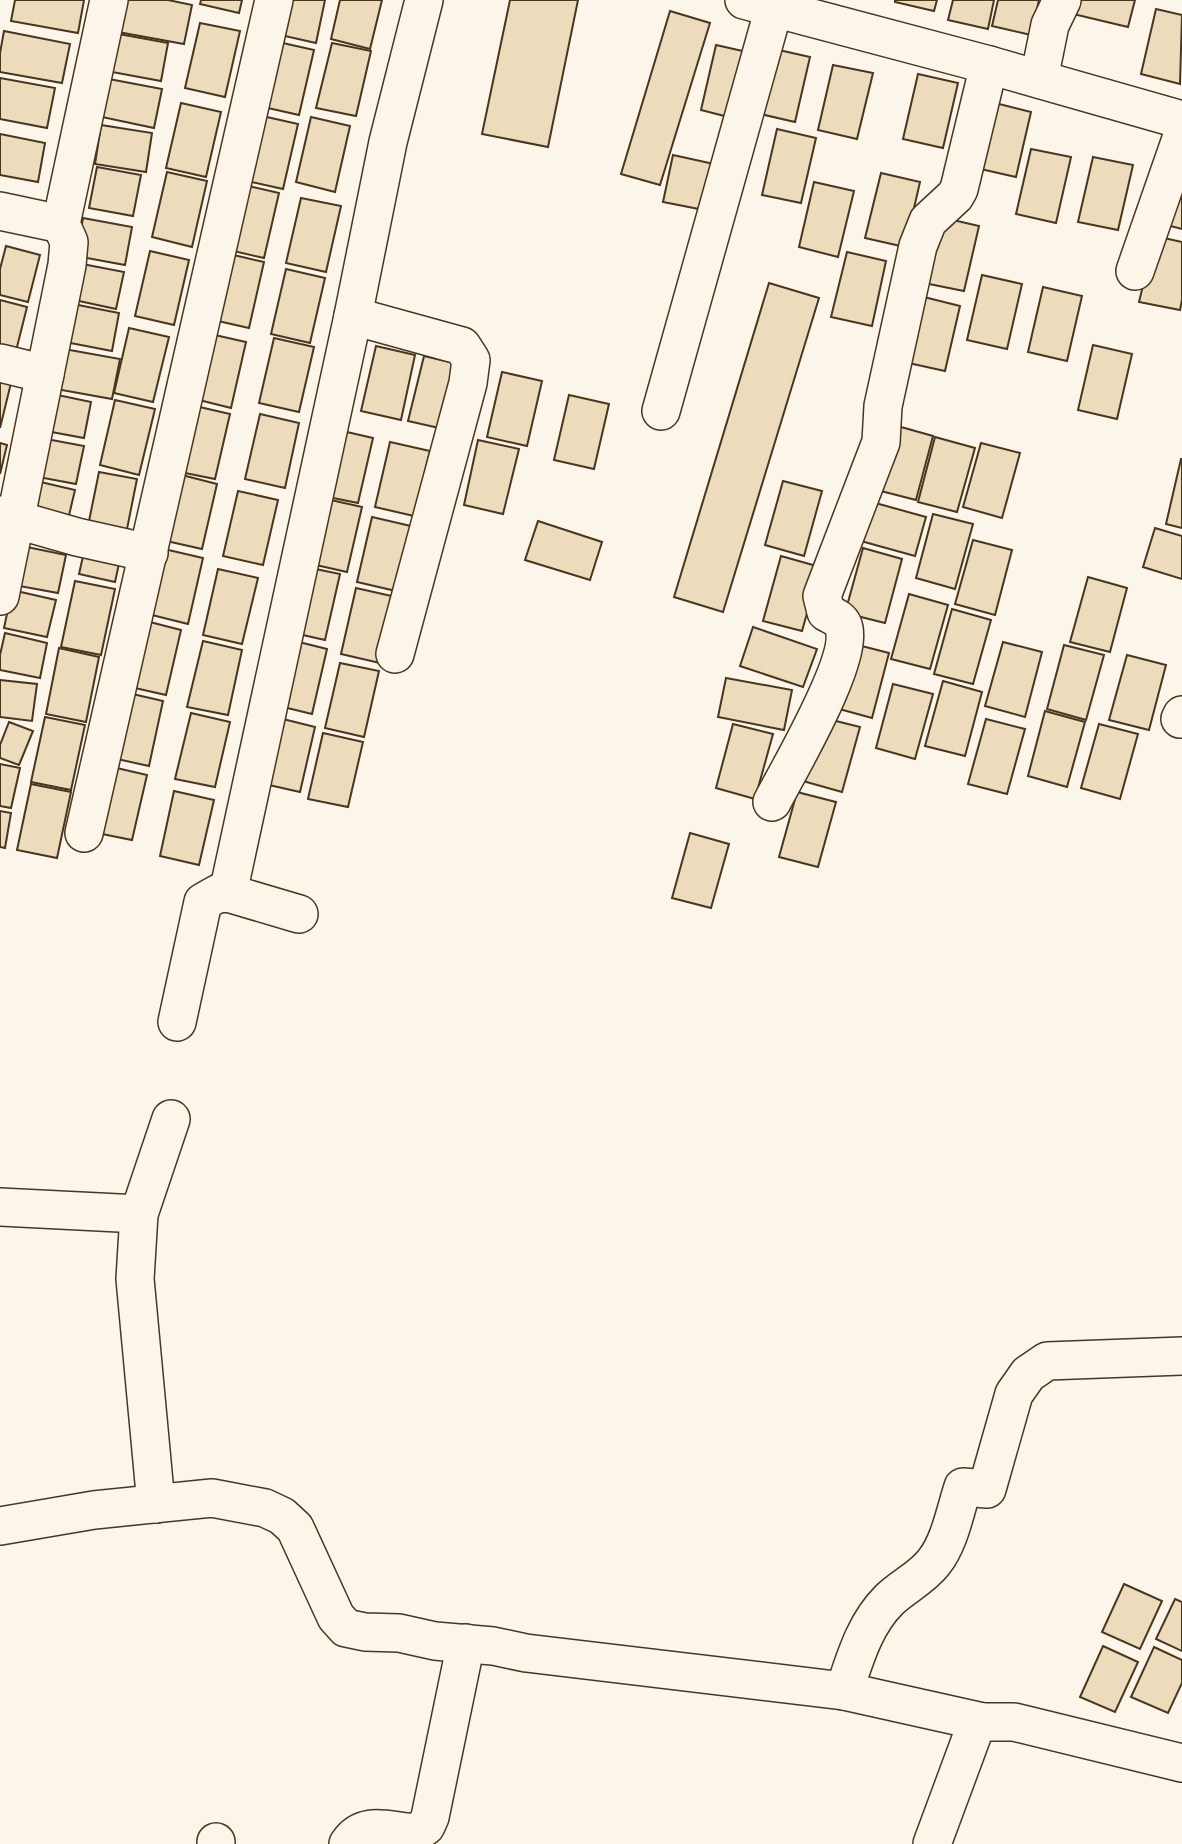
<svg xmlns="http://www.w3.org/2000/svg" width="1182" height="1844" font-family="'Open Sans',sans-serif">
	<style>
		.building { fill: #ecdcbc; stroke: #4a3520; stroke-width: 2 }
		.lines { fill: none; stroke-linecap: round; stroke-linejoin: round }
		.minor-casing { stroke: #4a3520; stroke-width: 40 }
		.minor { stroke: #fbf6e9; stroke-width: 37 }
	</style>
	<rect width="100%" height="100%" fill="#fbf6e9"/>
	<g class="building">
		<path d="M 15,0 L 84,0 L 78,33 L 11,21 Z"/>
		<path d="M 124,0 L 168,0 L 192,5 L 184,44 L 118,32 Z"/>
		<path d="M 201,0 L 242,0 L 239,13 L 200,4 Z"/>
		<path d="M 284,0 L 325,0 L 316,43 L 276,34 Z"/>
		<path d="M 340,0 L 382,0 L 370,49 L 331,39 Z"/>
		<path d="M 510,0 L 578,0 L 548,147 L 482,134 Z"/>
		<path d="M 895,0 L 937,0 L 934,11 L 895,2 Z"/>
		<path d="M 953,0 L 994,0 L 988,29 L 948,20 Z"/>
		<path d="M 998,0 L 1039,0 L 1031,35 L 992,26 Z"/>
		<path d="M 1072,0 L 1135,0 L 1128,27 L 1069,13 Z"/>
		<path d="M 1156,9 L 1182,15 L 1180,84 L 1141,74 Z"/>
		<path d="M 670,11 L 710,23 L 660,185 L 621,174 Z"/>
		<path d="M 200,23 L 240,31 L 225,97 L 185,88 Z"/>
		<path d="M 4,31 L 70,44 L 62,83 L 0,72 L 0,53 Z"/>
		<path d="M 119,34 L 168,43 L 161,81 L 112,72 Z"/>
		<path d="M 274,41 L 314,50 L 299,115 L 259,106 Z"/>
		<path d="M 332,43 L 371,51 L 356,116 L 316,108 Z"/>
		<path d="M 716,45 L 756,54 L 740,120 L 701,110 Z"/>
		<path d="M 770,48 L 810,57 L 795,122 L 756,113 Z"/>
		<path d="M 833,65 L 873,73 L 857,139 L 818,130 Z"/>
		<path d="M 918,74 L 958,83 L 943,148 L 903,139 Z"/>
		<path d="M 0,78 L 55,88 L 47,128 L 0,119 Z"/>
		<path d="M 109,79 L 162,89 L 154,128 L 102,117 Z"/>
		<path d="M 991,102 L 1031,112 L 1016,177 L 976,168 Z"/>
		<path d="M 181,103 L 221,112 L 206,177 L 166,168 Z"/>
		<path d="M 258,115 L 298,124 L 283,189 L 243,180 Z"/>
		<path d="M 311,117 L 350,126 L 335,192 L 296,182 Z"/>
		<path d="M 101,125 L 152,133 L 146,172 L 95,164 Z"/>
		<path d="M 777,129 L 816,138 L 801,203 L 762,195 Z"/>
		<path d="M 0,134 L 45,143 L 38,182 L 0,175 Z"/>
		<path d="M 1031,149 L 1071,157 L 1056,223 L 1016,214 Z"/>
		<path d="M 673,155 L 714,164 L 704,210 L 663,202 Z"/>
		<path d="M 1093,157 L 1133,165 L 1118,230 L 1078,222 Z"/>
		<path d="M 1182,160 L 1182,229 L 1163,224 Z"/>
		<path d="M 97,167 L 141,175 L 133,216 L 89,208 Z"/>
		<path d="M 167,172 L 207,181 L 192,247 L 152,237 Z"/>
		<path d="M 881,173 L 920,182 L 905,247 L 865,238 Z"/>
		<path d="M 814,182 L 854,191 L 838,257 L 799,247 Z"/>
		<path d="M 240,184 L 279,193 L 264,258 L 225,249 Z"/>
		<path d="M 301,198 L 341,206 L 326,272 L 286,263 Z"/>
		<path d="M 940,217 L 979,226 L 964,291 L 924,283 Z"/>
		<path d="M 83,218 L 132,227 L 125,265 L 76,256 Z"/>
		<path d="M 1155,236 L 1182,242 L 1182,300 L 1180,310 L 1139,302 Z"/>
		<path d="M 6,246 L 40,255 L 28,302 L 0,295 L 0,269 Z"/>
		<path d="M 150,251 L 189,260 L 174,325 L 135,316 Z"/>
		<path d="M 847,252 L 886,261 L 872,326 L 831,317 Z"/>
		<path d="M 225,253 L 264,262 L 249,328 L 209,319 Z"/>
		<path d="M 72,262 L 124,272 L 116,309 L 65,298 Z"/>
		<path d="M 286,269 L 325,278 L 310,343 L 271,334 Z"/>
		<path d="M 982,275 L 1022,284 L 1007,349 L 967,340 Z"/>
		<path d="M 769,283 L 819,298 L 723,612 L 674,597 Z"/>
		<path d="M 1043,287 L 1082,296 L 1067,361 L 1028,352 Z"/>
		<path d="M 920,296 L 960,306 L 945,371 L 904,362 Z"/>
		<path d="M 0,300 L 27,307 L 15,355 L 0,351 Z"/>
		<path d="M 68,303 L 119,313 L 112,351 L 60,341 Z"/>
		<path d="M 129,328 L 169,337 L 153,402 L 114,393 Z"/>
		<path d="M 206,333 L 246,342 L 231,408 L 191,398 Z"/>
		<path d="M 274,338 L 314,347 L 299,412 L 259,403 Z"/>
		<path d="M 1093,345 L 1132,354 L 1117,419 L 1078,410 Z"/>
		<path d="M 376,346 L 415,355 L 401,420 L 361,411 Z"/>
		<path d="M 53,347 L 120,359 L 112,399 L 45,387 Z"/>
		<path d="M 424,356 L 463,365 L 448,430 L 408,421 Z"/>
		<path d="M 502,372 L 542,381 L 527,446 L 487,437 Z"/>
		<path d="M 0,380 L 11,383 L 0,428 Z"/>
		<path d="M 53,394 L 91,402 L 84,438 L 46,431 Z"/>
		<path d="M 569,395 L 609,404 L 594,469 L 554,460 Z"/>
		<path d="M 115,400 L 155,409 L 139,475 L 100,465 Z"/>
		<path d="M 191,405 L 230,414 L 215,479 L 175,471 Z"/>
		<path d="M 260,414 L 299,423 L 285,488 L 245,479 Z"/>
		<path d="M 894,425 L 933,436 L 916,500 L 877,490 Z"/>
		<path d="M 334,429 L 373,438 L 358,503 L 318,495 Z"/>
		<path d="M 935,437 L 975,448 L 957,512 L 918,502 Z"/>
		<path d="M 41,438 L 84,446 L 76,484 L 33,476 Z"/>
		<path d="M 478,440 L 519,449 L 503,514 L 464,505 Z"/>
		<path d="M 390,442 L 430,451 L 414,516 L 375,507 Z"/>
		<path d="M 0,443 L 7,445 L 0,474 Z"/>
		<path d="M 981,443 L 1020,453 L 1002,518 L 963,507 Z"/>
		<path d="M 1181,459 L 1182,459 L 1182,528 L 1166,524 Z"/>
		<path d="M 99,472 L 137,479 L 126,534 L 88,526 Z"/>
		<path d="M 178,474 L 217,484 L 202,549 L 162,540 Z"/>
		<path d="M 32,480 L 75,490 L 66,528 L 23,517 Z"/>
		<path d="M 783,481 L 822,491 L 804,556 L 765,545 Z"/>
		<path d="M 238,491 L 278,500 L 263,565 L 223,556 Z"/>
		<path d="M 322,498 L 362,507 L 347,572 L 307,563 Z"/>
		<path d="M 861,499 L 926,517 L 915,556 L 850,538 Z"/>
		<path d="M 933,514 L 973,524 L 955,589 L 916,578 Z"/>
		<path d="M 372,517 L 411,526 L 396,591 L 357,582 Z"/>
		<path d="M 538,521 L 602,542 L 590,580 L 525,560 Z"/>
		<path d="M 1155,528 L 1182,536 L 1182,579 L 1143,567 Z"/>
		<path d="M 973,540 L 1012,550 L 995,615 L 955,604 Z"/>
		<path d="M 86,543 L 122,550 L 115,582 L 79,574 Z"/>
		<path d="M 22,546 L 66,555 L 58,593 L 14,585 Z"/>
		<path d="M 863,548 L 902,559 L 885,623 L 845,613 Z"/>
		<path d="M 164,549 L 203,558 L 188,624 L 148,614 Z"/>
		<path d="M 781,556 L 820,567 L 802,631 L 763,621 Z"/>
		<path d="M 301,566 L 340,574 L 325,640 L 285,631 Z"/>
		<path d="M 218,569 L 258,578 L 242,644 L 203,635 Z"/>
		<path d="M 1088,577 L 1127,588 L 1110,652 L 1070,642 Z"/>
		<path d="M 75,581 L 115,589 L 101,655 L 61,647 Z"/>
		<path d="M 356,588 L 396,597 L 380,663 L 341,654 Z"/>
		<path d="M 12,590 L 56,600 L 47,637 L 4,628 Z"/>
		<path d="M 909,594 L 948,605 L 930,669 L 891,659 Z"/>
		<path d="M 952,609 L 991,620 L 973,684 L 934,674 Z"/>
		<path d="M 142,620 L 181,630 L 166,695 L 126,686 Z"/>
		<path d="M 753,627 L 817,649 L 803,687 L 740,666 Z"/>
		<path d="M 5,633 L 47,643 L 40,678 L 0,670 L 0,655 Z"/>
		<path d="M 287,639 L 327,649 L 312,714 L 271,704 Z"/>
		<path d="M 203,641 L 242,650 L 228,715 L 187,707 Z"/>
		<path d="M 1003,642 L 1042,652 L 1025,717 L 985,706 Z"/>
		<path d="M 850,643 L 889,653 L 872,718 L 832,707 Z"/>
		<path d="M 1064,645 L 1104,655 L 1086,720 L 1047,709 Z"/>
		<path d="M 59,648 L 99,657 L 86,722 L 46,714 Z"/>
		<path d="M 1127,655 L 1166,665 L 1149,730 L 1109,720 Z"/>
		<path d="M 340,663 L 379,671 L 364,737 L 325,728 Z"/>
		<path d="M 726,678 L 792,690 L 784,730 L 718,717 Z"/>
		<path d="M 0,680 L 37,684 L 32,721 L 0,717 Z"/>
		<path d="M 943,681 L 982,692 L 965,756 L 925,746 Z"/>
		<path d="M 893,684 L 933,694 L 915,759 L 876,748 Z"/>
		<path d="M 124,692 L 163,701 L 149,766 L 108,757 Z"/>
		<path d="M 1045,711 L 1085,722 L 1067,787 L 1028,776 Z"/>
		<path d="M 191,713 L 230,722 L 215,787 L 175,779 Z"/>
		<path d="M 45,717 L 85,725 L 71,790 L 31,782 Z"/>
		<path d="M 275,717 L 315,727 L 300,792 L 260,783 Z"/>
		<path d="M 820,717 L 860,727 L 842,792 L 803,781 Z"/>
		<path d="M 986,719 L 1025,729 L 1007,794 L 968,784 Z"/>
		<path d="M 9,722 L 33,731 L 19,765 L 0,758 L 0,745 Z"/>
		<path d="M 733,724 L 773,734 L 755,799 L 716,788 Z"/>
		<path d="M 1099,724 L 1138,734 L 1120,799 L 1081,788 Z"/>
		<path d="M 323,733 L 363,742 L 348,807 L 308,799 Z"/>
		<path d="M 0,764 L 20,768 L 11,808 L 0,806 Z"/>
		<path d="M 108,766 L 147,775 L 132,840 L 92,832 Z"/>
		<path d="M 31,784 L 71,792 L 57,858 L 17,850 Z"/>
		<path d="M 174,791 L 214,800 L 199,865 L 160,856 Z"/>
		<path d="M 797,792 L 836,802 L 818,867 L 779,857 Z"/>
		<path d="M 0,811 L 11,813 L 5,848 L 0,847 Z"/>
		<path d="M 690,833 L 729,844 L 711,908 L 672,898 Z"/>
		<path d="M 1124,1584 L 1162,1601 L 1140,1649 L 1102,1632 Z"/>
		<path d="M 1175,1599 L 1182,1602 L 1182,1651 L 1156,1639 Z"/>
		<path d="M 1103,1646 L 1138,1662 L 1115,1712 L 1080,1697 Z"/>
		<path d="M 1154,1647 L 1182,1660 L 1182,1683 L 1168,1713 L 1131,1697 Z"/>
	</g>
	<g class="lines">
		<defs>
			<g id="minor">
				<path d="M 744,0 L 989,65 L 1182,120"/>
				<path d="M 1039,79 L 1050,25 L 1062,0"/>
				<path d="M 0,211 L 61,224"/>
				<path d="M 1135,271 L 1182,136"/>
				<path d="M 353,316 L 462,346 L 471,360 L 468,383 L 395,654"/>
				<path d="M 0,363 L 45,374"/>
				<path d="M 661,411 L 774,8"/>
				<path d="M 0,515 L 77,537 L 149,553"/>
				<path d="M 0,596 L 67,265 L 69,242 L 61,224 L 109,0"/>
				<path d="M 1180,719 L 1182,715"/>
				<path d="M 772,802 C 789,769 856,657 843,625 C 840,618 832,616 826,612 L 822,596 L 881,442 L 883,406 L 918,246 L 928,221 L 955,196 L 959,189 L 989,65"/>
				<path d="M 84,833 L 274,0"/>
				<path d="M 228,893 L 353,316 L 388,142 L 424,0"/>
				<path d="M 177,1022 L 203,902 L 217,894 L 228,893 L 299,914"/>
				<path d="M 0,1207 L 139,1214"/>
				<path d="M 156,1504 L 135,1279 L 139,1214 L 171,1119"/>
				<path d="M 0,1526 L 94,1510 L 212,1498 L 265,1508 L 282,1516 L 295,1528 L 336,1617 L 346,1628 L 365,1632 L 399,1633 L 435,1641 L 493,1646 L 526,1653 L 844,1691 L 983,1722 L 1014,1722 L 1182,1763"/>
				<path d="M 844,1691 C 855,1659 864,1625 889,1600 C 902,1587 922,1578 934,1562 C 950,1542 955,1511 963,1487 L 987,1489 L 1014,1394 L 1028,1374 L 1047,1361 L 1182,1356"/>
				<path d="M 216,1844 L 216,1842"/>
				<path d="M 348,1844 C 364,1819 391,1832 416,1833 L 426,1826 L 430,1817 L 466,1643"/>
				<path d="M 932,1844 L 972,1736 L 976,1726 L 983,1722"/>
			</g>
		</defs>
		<use href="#minor" class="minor-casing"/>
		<use href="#minor" class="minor"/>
	</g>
</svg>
